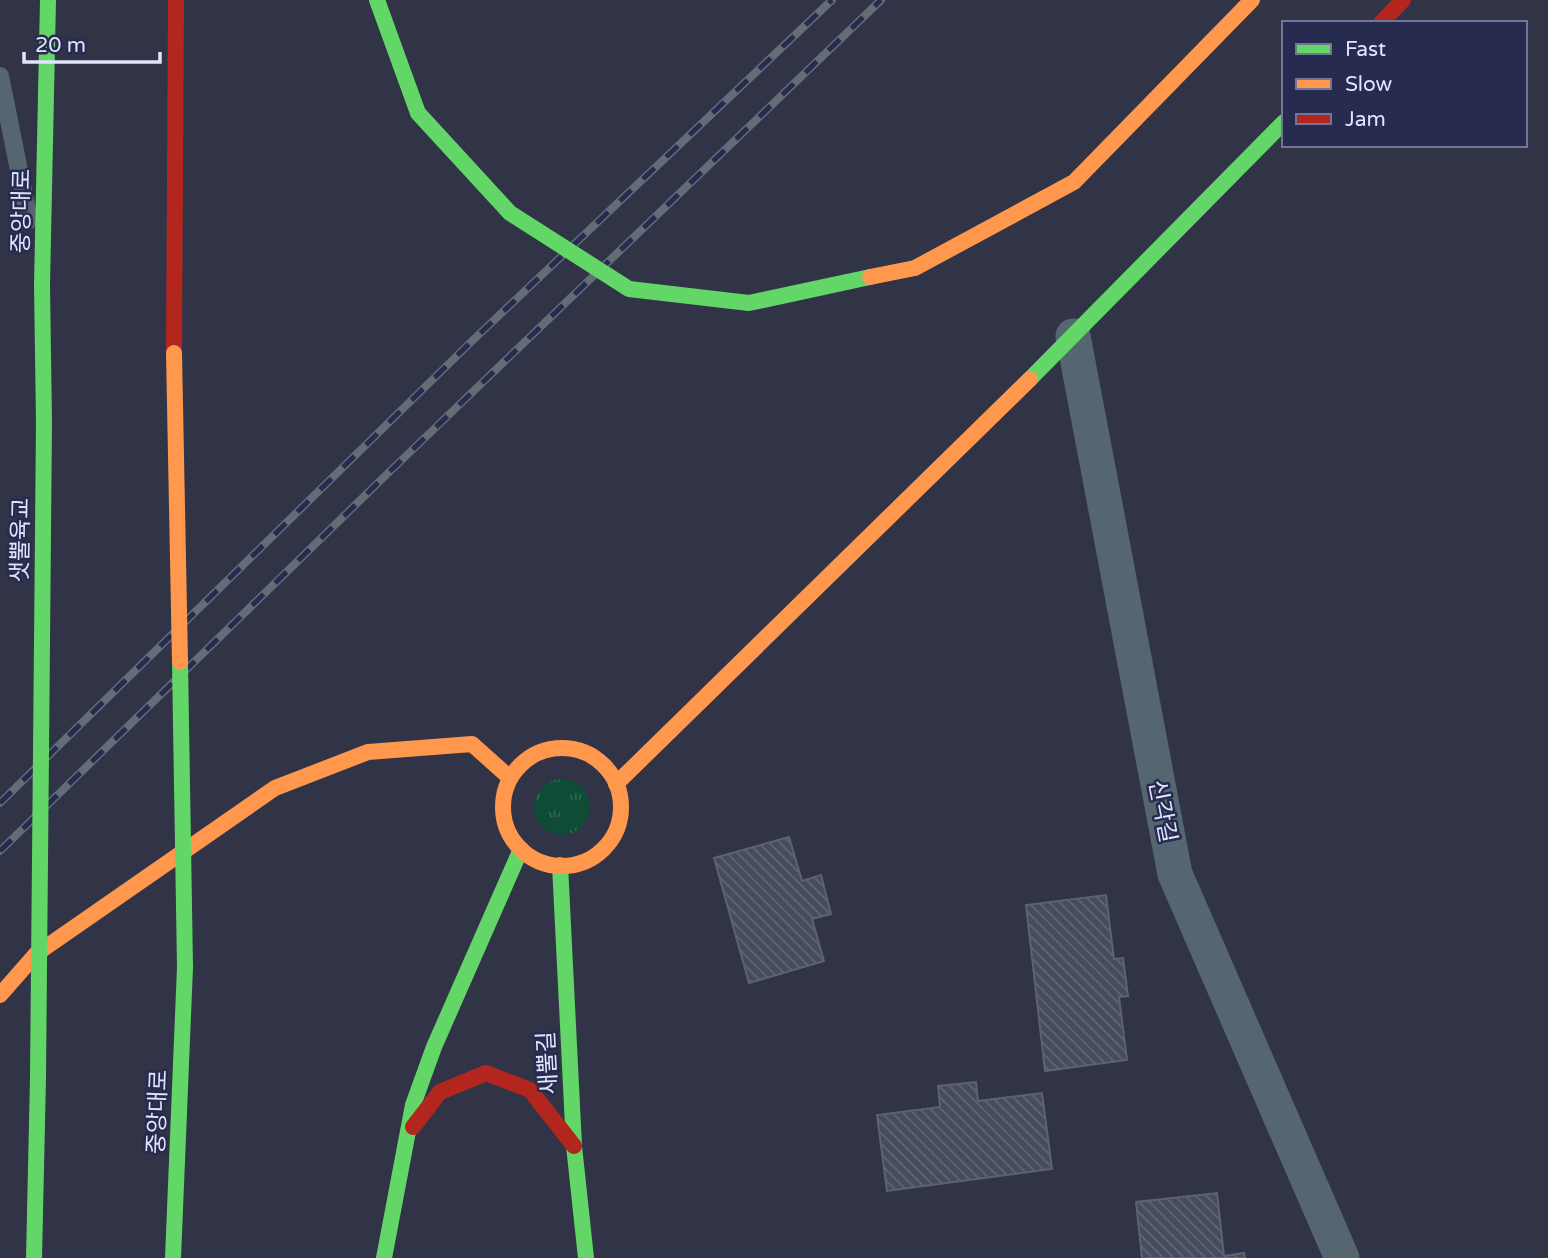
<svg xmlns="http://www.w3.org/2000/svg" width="1548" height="1258" font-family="'Varela Round','Noto Sans KR',sans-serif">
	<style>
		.grass { fill: url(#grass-tufts) }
		.building { fill: url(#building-back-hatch); stroke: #5c6272; stroke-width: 2 }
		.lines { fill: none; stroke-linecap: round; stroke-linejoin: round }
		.lane { stroke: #556670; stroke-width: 18 }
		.street { stroke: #556670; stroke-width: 35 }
		.fast { stroke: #63d668; stroke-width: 16 }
		.slow { stroke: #ff974d; stroke-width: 16 }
		.jam { stroke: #b3261e; stroke-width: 16 }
		.rail-casing { stroke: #616d77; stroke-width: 8 }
		.rail { stroke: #282b50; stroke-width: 5; stroke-dasharray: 16; stroke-linecap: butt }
		.fast-bridge { stroke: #63d668; stroke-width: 16 }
		.slow-bridge { stroke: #ff974d; stroke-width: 16 }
		.labels { text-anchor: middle; stroke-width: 5; stroke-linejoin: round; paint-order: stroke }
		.street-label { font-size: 23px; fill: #e1e4fd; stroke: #282b50 }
	</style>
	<defs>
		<pattern id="grass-tufts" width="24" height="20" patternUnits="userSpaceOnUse" patternTransform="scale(1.75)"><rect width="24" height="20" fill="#0e4c35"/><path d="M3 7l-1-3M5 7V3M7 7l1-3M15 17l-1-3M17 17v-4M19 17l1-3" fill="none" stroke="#316653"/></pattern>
		<pattern id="building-back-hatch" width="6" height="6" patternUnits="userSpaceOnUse" patternTransform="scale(1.75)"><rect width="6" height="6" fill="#454c5e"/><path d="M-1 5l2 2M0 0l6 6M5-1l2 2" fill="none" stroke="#606676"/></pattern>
	</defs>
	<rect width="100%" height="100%" fill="#313347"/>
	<circle class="grass" cx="562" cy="807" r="28"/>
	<g class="building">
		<path d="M 789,837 L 802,881 L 821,875 L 831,914 L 812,919 L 824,961 L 749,983 L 714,858 Z"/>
		<path d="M 1106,895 L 1114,959 L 1123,958 L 1128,996 L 1119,997 L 1127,1060 L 1045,1071 L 1026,905 Z"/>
		<path d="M 976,1082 L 978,1101 L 1042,1093 L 1052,1169 L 887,1191 L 877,1115 L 940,1107 L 938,1086 Z"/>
		<path d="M 1217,1193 L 1224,1256 L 1244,1253 L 1245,1258 L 1142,1258 L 1136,1202 Z"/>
	</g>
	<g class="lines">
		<path class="lane" d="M 0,76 L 29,220"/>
		<path class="street" d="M 1073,336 L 1175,874 L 1342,1258"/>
		<g class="fast">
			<path d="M 1030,379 L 1284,122"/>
			<path d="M 44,423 L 42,285 L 48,0"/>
			<path d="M 560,865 L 574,1146 L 586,1258"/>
			<path d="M 34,1258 L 38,1078"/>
			<path d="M 173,1258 L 185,967"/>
			<path d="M 384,1258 L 413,1105 L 434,1047 L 521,849"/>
		</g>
		<g class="slow">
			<circle cx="562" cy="807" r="59"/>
			<path d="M 616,784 L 1030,379"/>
			<path d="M 0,995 L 36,954 L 275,788 L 368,752 L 472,744 L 510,778"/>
		</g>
		<g class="jam">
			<path d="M 1381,23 L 1403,0"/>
			<path d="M 174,353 L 176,0"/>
			<path d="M 413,1127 L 440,1092 L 486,1073 L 530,1090 L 574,1146"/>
		</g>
		<defs>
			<g id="rail">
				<path d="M 0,803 L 471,342 L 832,0"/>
				<path d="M 0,851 L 384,477 L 881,0"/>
			</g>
		</defs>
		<use href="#rail" class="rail-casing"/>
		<use href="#rail" class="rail"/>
		<g class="fast-bridge">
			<path d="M 377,0 L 418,113 L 510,213 L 629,289 L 749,303 L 870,277"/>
			<path d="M 180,662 L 185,967"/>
			<path d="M 38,1078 L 44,423"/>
		</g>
		<g class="slow-bridge">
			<path d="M 870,277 L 915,268 L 1074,182 L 1252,0"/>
			<path d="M 174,353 L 180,662"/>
		</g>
	</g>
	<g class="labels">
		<g class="street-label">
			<text transform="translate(21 211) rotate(-89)" y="8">중앙대로</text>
			<text transform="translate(20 540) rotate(-89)" y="8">샛뿔육교</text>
			<text transform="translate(1163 811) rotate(79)" y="8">신각길</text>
			<text transform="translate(547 1063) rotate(-93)" y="8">새뿔길</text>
			<text transform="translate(157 1112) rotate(-88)" y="8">중앙대로</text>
		</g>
	</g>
	<rect x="1282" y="21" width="245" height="126" fill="#282b50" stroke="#727595" stroke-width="2"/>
	<rect x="1296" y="44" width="35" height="10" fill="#63d668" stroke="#727595" stroke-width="2"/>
	<text x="1345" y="56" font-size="21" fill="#e1e4fd">Fast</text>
	<rect x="1296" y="79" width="35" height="10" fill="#ff974d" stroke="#727595" stroke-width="2"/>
	<text x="1345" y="91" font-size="21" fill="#e1e4fd">Slow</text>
	<rect x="1296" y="114" width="35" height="10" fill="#b3261e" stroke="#727595" stroke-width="2"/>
	<text x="1345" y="126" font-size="21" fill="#e1e4fd">Jam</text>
	<path d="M24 52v10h136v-10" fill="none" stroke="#e1e4fd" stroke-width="3.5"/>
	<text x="35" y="52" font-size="21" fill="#e1e4fd" stroke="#282b50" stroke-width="5" paint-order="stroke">20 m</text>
</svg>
